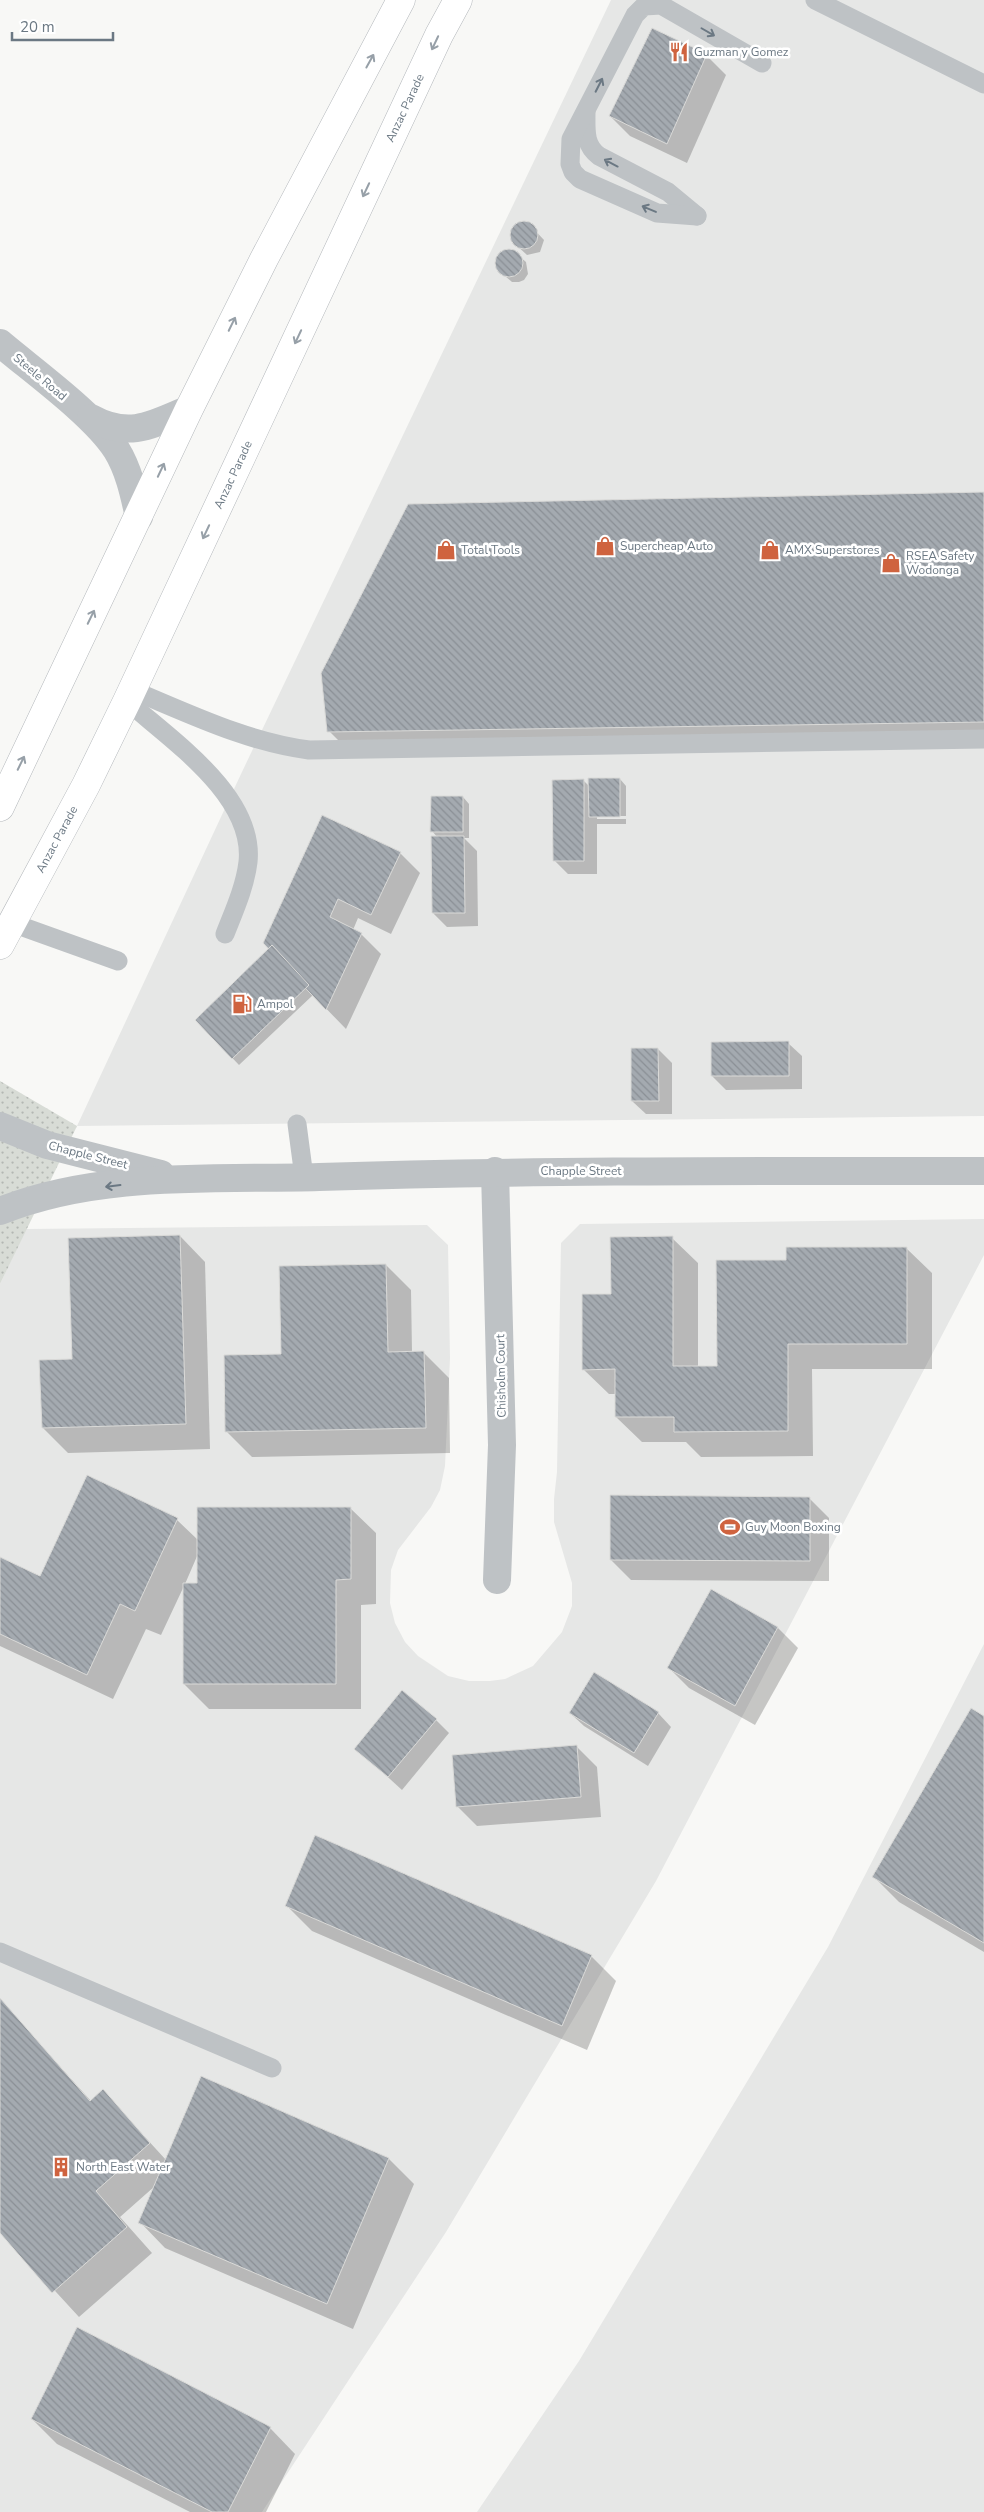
<svg xmlns="http://www.w3.org/2000/svg" width="984" height="2512" font-family="'Nunito Sans',sans-serif">
	<style>
		.built { fill: #e6e7e6 }
		.grass { fill: url(#grass-dots) }
		.shadow { fill: #0003; fill-rule: evenodd }
		.building { fill: url(#building-back-hatch); stroke: #dadad8 }
		.lines { fill: none; stroke-linecap: round; stroke-linejoin: round }
		.secondary-casing { stroke: #b3b7bb; stroke-width: 29 }
		.service { stroke: #bec2c5; stroke-width: 19 }
		.minor { stroke: #bec2c5; stroke-width: 28 }
		.tertiary { stroke: #bec2c5; stroke-width: 28 }
		.secondary { stroke: #fff; stroke-width: 28 }
		.oneway { stroke: #6b7883 }
		.oneway2 { stroke: #97a0a8 }
		.labels { text-anchor: middle; stroke-width: 5; stroke-linejoin: round; paint-order: stroke }
		.poi-label { font-size: 12px; fill: #6b7883; stroke: #fff; text-anchor: start }
		.street-label { font-size: 12px; fill: #6b7883; stroke: #fff }
	</style>
	<defs>
		<pattern id="grass-dots" width="8" height="8" patternUnits="userSpaceOnUse" patternTransform="scale(1.25)"><rect width="8" height="8" fill="#d8dcd6"/><path d="M2 2h.1M6 6h.1" fill="none" stroke="#b3b7b3" stroke-width="1.8" stroke-linecap="round"/></pattern>
		<pattern id="building-back-hatch" width="6" height="6" patternUnits="userSpaceOnUse" patternTransform="scale(1.25)"><rect width="6" height="6" fill="#a4aab0"/><path d="M-1 5l2 2M0 0l6 6M5-1l2 2" fill="none" stroke="#8a8f95"/></pattern>
	</defs>
	<rect width="100%" height="100%" fill="#f8f8f6"/>
	<g class="built">
		<path d="M 611,0 L 984,0 L 984,1116 L 77,1126 L 241,774 Z"/>
		<path d="M 984,1219 L 984,1255 L 656,1881 L 446,2232 L 262,2512 L 0,2512 L 0,1284 L 26,1229 L 427,1225 L 448,1245 L 450,1358 L 445,1466 L 440,1490 L 431,1507 L 398,1550 L 391,1570 L 390,1603 L 395,1623 L 405,1642 L 418,1656 L 448,1676 L 469,1681 L 490,1681 L 505,1679 L 533,1666 L 562,1632 L 572,1606 L 572,1583 L 554,1522 L 554,1499 L 557,1472 L 561,1243 L 580,1224 Z"/>
		<path d="M 984,1644 L 984,2512 L 477,2512 L 579,2361 L 828,1947 Z"/>
	</g>
	<path class="grass" d="M 0,1081 L 77,1126 L 0,1284 Z"/>
	<g class="shadow">
		<path d="M 706,55 L 726,75 L 687,163 L 630,136 L 610,116 Z"/>
		<path d="M 522,223 L 528,223 L 544,240 L 540,252 L 527,255 L 514,243 L 512,231 Z"/>
		<path d="M 507,250 L 513,251 L 526,262 L 528,274 L 524,280 L 519,282 L 512,282 L 499,271 L 496,264 L 497,258 Z"/>
		<path d="M 984,493 L 984,742 L 349,751 L 329,731 Z"/>
		<path d="M 620,779 L 626,786 L 626,816 L 597,816 L 597,819 L 626,819 L 626,824 L 597,824 L 597,874 L 568,874 L 554,860 L 583,780 L 590,787 Z"/>
		<path d="M 463,797 L 469,804 L 469,838 L 464,838 L 477,851 L 478,926 L 447,927 L 433,913 L 438,838 L 432,831 Z"/>
		<path d="M 400,853 L 420,873 L 391,934 L 358,918 L 353,930 L 361,934 L 381,954 L 346,1029 L 313,995 L 239,1065 L 196,1020 L 270,949 Z"/>
		<path d="M 788,1043 L 802,1056 L 802,1089 L 726,1090 L 712,1076 Z"/>
		<path d="M 658,1049 L 672,1063 L 672,1114 L 646,1114 L 632,1101 Z"/>
		<path d="M 180,1236 L 205,1262 L 210,1449 L 68,1453 L 43,1428 L 73,1360 Z"/>
		<path d="M 672,1238 L 698,1263 L 698,1367 L 719,1367 L 788,1261 L 906,1248 L 932,1273 L 932,1369 L 812,1369 L 813,1456 L 701,1457 L 686,1442 L 642,1442 L 616,1417 L 616,1394 L 609,1394 L 583,1369 L 612,1295 Z"/>
		<path d="M 386,1265 L 411,1290 L 412,1352 L 423,1352 L 449,1378 L 450,1453 L 252,1457 L 227,1432 L 282,1355 Z"/>
		<path d="M 87,1477 L 177,1520 L 198,1540 L 350,1508 L 376,1533 L 376,1604 L 361,1605 L 361,1709 L 209,1709 L 184,1684 L 184,1586 L 161,1635 L 146,1629 L 113,1699 L 0,1646 L 0,1558 L 41,1577 ZM 198,1554 L 199,1584 L 185,1584 Z"/>
		<path d="M 809,1498 L 829,1518 L 829,1581 L 631,1580 L 611,1560 Z"/>
		<path d="M 778,1628 L 798,1648 L 755,1725 L 689,1688 L 669,1668 Z"/>
		<path d="M 570,1713 L 658,1713 L 671,1727 L 648,1766 L 584,1726 Z"/>
		<path d="M 984,1717 L 984,1952 L 899,1902 L 874,1877 Z"/>
		<path d="M 436,1720 L 449,1733 L 402,1790 L 356,1748 Z"/>
		<path d="M 577,1747 L 597,1767 L 601,1817 L 477,1826 L 457,1806 Z"/>
		<path d="M 287,1906 L 591,1956 L 616,1981 L 587,2050 L 312,1931 Z"/>
		<path d="M 0,2000 L 91,2101 L 103,2091 L 166,2160 L 202,2078 L 389,2159 L 414,2184 L 353,2329 L 165,2248 L 140,2222 L 155,2186 L 120,2217 L 152,2253 L 79,2317 L 0,2231 Z"/>
		<path d="M 32,2419 L 270,2428 L 295,2454 L 266,2512 L 190,2512 L 57,2444 Z"/>
	</g>
	<g class="building">
		<path d="M 652,28 L 707,54 L 667,144 L 609,116 Z"/>
		<circle cx="524" cy="235" r="14"/>
		<circle cx="509" cy="263" r="14"/>
		<path d="M 984,492 L 984,722 L 327,732 L 321,673 L 408,504 Z"/>
		<path d="M 588,778 L 620,778 L 620,817 L 589,817 Z"/>
		<path d="M 584,779 L 584,861 L 553,861 L 552,780 Z"/>
		<path d="M 431,796 L 463,796 L 463,832 L 430,832 Z"/>
		<path d="M 322,815 L 401,852 L 371,915 L 338,899 L 330,917 L 362,933 L 326,1010 L 263,943 Z"/>
		<path d="M 431,836 L 464,836 L 465,913 L 432,913 Z"/>
		<path d="M 272,945 L 309,985 L 232,1059 L 195,1020 Z"/>
		<path d="M 789,1041 L 789,1076 L 711,1076 L 711,1042 Z"/>
		<path d="M 631,1048 L 658,1048 L 659,1101 L 631,1101 Z"/>
		<path d="M 180,1235 L 186,1424 L 42,1428 L 39,1360 L 72,1359 L 68,1238 Z"/>
		<path d="M 673,1236 L 673,1366 L 717,1366 L 716,1260 L 786,1260 L 786,1247 L 907,1247 L 907,1344 L 788,1344 L 788,1431 L 674,1432 L 674,1417 L 615,1417 L 615,1369 L 582,1370 L 582,1294 L 611,1294 L 610,1237 Z"/>
		<path d="M 386,1264 L 388,1352 L 424,1351 L 426,1428 L 225,1432 L 224,1355 L 281,1354 L 279,1266 Z"/>
		<path d="M 87,1475 L 178,1518 L 135,1611 L 120,1604 L 87,1675 L 0,1634 L 0,1557 L 40,1576 Z"/>
		<path d="M 610,1495 L 810,1497 L 810,1561 L 610,1560 Z"/>
		<path d="M 197,1507 L 351,1507 L 351,1579 L 336,1580 L 336,1684 L 183,1684 L 183,1583 L 197,1583 Z"/>
		<path d="M 711,1589 L 778,1627 L 735,1706 L 667,1668 Z"/>
		<path d="M 594,1672 L 659,1712 L 634,1753 L 569,1713 Z"/>
		<path d="M 402,1690 L 437,1719 L 388,1777 L 354,1749 Z"/>
		<path d="M 971,1708 L 984,1716 L 984,1943 L 872,1877 Z"/>
		<path d="M 577,1745 L 581,1797 L 456,1807 L 452,1755 Z"/>
		<path d="M 315,1835 L 592,1955 L 562,2026 L 285,1906 Z"/>
		<path d="M 0,1998 L 90,2101 L 103,2089 L 150,2143 L 96,2191 L 127,2227 L 52,2293 L 0,2233 Z"/>
		<path d="M 201,2076 L 389,2158 L 327,2304 L 138,2223 Z"/>
		<path d="M 77,2327 L 271,2427 L 228,2512 L 212,2512 L 31,2419 Z"/>
	</g>
	<g class="lines">
		<defs>
			<g id="secondary">
				<path d="M 0,807 L 189,409 L 264,259 L 401,0"/>
				<path id="s1" d="M 0,945 L 86,785 L 127,701 L 439,35 L 458,0"/>
			</g>
		</defs>
		<use href="#secondary" class="secondary-casing"/>
		<g class="service">
			<path d="M 815,0 L 984,84"/>
			<path d="M 586,112 C 586,130 584,145 599,156 L 668,192 L 697,216"/>
			<path d="M 697,216 L 657,213 L 580,179 L 573,172 L 570,164 L 571,139 L 635,15 L 644,6 L 661,5 L 762,63"/>
			<path d="M 132,690 C 190,714 247,742 309,750 L 984,739"/>
			<path d="M 127,701 C 171,740 255,796 248,862 C 245,887 234,911 225,934"/>
			<path d="M 12,923 L 118,961"/>
			<path d="M 297,1124 L 304,1177"/>
			<path d="M 0,1952 L 272,2068"/>
		</g>
		<g class="minor">
			<path d="M 0,343 C 33,371 93,414 116,449 C 129,470 134,494 139,517"/>
			<path d="M 91,418 C 129,439 152,425 189,409"/>
			<path d="M 495,1171 L 502,1445 L 497,1580"/>
		</g>
		<g class="tertiary">
			<path d="M 0,1126 L 47,1145 L 161,1174"/>
			<path d="M 0,1211 C 100,1171 213,1180 319,1177 C 541,1170 762,1171 984,1171"/>
		</g>
		<use href="#secondary" class="secondary"/>
	</g>
	<defs><path id="oneway-shaft" d="M-6 0H5M1.5-3L5.5 0L1.5 3" fill="none" stroke-width="1.6" stroke-linecap="round" stroke-linejoin="round" transform="scale(1.25)"/></defs>
	<g class="oneway">
		<use href="#oneway-shaft" transform="translate(708 32) rotate(30)"/>
		<use href="#oneway-shaft" transform="translate(599 85) rotate(-63)"/>
		<use href="#oneway-shaft" transform="translate(611 163) rotate(-152)"/>
		<use href="#oneway-shaft" transform="translate(649 209) rotate(-157)"/>
		<use href="#oneway-shaft" transform="translate(113 1186) rotate(173)"/>
	</g>
	<g class="oneway2">
		<use href="#oneway-shaft" transform="translate(435 43) rotate(115)"/>
		<use href="#oneway-shaft" transform="translate(370 61) rotate(-61)"/>
		<use href="#oneway-shaft" transform="translate(366 190) rotate(115)"/>
		<use href="#oneway-shaft" transform="translate(232 324) rotate(-64)"/>
		<use href="#oneway-shaft" transform="translate(298 337) rotate(115)"/>
		<use href="#oneway-shaft" transform="translate(161 470) rotate(-65)"/>
		<use href="#oneway-shaft" transform="translate(206 532) rotate(115)"/>
		<use href="#oneway-shaft" transform="translate(91 617) rotate(-64)"/>
		<use href="#oneway-shaft" transform="translate(21 763) rotate(-64)"/>
	</g>
	<defs>
		<symbol id="restaurant-bare" viewBox="-9 -9 18 18"><path d="M-5-6h1v4h1v-4h1v4h1v-4h1v5L-1.5 .5V6h-2V.5L-5-1ZM5-6V6H3V1.5H1.5Q1.5-4 5-6Z" fill="#cf633f" stroke="#fff" stroke-width="2.5" paint-order="stroke"/></symbol>
		<symbol id="shop-bare" viewBox="-9 -9 18 18"><path d="M-5-2.5h2.3a2.7 3.5 0 0 1 5.4 0H5L5.5 6h-11ZM-1.5-2.5h3a1.5 2.3 0 0 0-3 0Z" fill="#cf633f" stroke="#fff" stroke-width="2.5" paint-order="stroke"/></symbol>
		<symbol id="fuel-bare" viewBox="-9 -9 18 18"><path d="M-5.5-6h7V0h2V4h1.3V-2.5L3-4.5l.8-.8L6-3V5H2.5V1h-1V6h-7ZM-4.2-4.7v3.2H.2V-4.7Z" fill="#cf633f" stroke="#fff" stroke-width="2.5" paint-order="stroke"/></symbol>
		<symbol id="stadium-bare" viewBox="-9 -9 18 18"><path d="M0-5a6.5 5 0 1 0 0 10a6.5 5 0 1 0 0-10ZM-3.5-1.8h7v3.6h-7Z" fill="#cf633f" stroke="#fff" stroke-width="2.5" paint-order="stroke"/></symbol>
		<symbol id="building-bare" viewBox="-9 -9 18 18"><path d="M-4-6H4V6H1V3H-1V6H-4ZM-2.5-4.3h1.7v1.8h-1.7ZM.8-4.3h1.7v1.8H.8ZM-2.5-1h1.7V.8h-1.7ZM.8-1h1.7V.8H.8Z" fill="#cf633f" stroke="#fff" stroke-width="2.5" paint-order="stroke"/></symbol>
	</defs>
	<g fill-rule="evenodd">
		<use href="#restaurant-bare" x="665" y="38" width="28" height="28"/>
		<use href="#shop-bare" x="591" y="532" width="28" height="28"/>
		<use href="#shop-bare" x="432" y="536" width="28" height="28"/>
		<use href="#shop-bare" x="756" y="536" width="28" height="28"/>
		<use href="#shop-bare" x="877" y="549" width="28" height="28"/>
		<use href="#fuel-bare" x="228" y="990" width="28" height="28"/>
		<use href="#stadium-bare" x="716" y="1513" width="28" height="28"/>
		<use href="#building-bare" x="47" y="2153" width="28" height="28"/>
	</g>
	<g class="labels">
		<g class="poi-label">
			<text x="694" y="56">Guzman y Gomez</text>
			<text x="620" y="550">Supercheap Auto</text>
			<text x="461" y="554">Total Tools</text>
			<text x="785" y="554">AMX Superstores</text>
			<text x="906" y="560">RSEA Safety<tspan x="906" dy="14">Wodonga</tspan></text>
			<text x="257" y="1008">Ampol</text>
			<text x="745" y="1531">Guy Moon Boxing</text>
			<text x="76" y="2171">North East Water</text>
		</g>
		<g class="street-label">
			<text dy="4" stroke="none"><textPath href="#s1" startOffset="930">Anzac Parade</textPath></text>
			<text transform="translate(40 377) rotate(40)" y="4">Steele Road</text>
			<text dy="4" stroke="none"><textPath href="#s1" startOffset="525">Anzac Parade</textPath></text>
			<text dy="4" stroke="none"><textPath href="#s1" startOffset="120">Anzac Parade</textPath></text>
			<text transform="translate(88 1155) rotate(14)" y="4">Chapple Street</text>
			<text x="581" y="1175">Chapple Street</text>
			<text transform="translate(501 1376) rotate(-91)" y="4">Chisholm Court</text>
		</g>
	</g>
	<path d="M12 32v8h101v-8" fill="none" stroke="#6b7883" stroke-width="2.5"/>
	<text x="20" y="32" font-size="15" fill="#6b7883" stroke="#ffffff" stroke-width="4" paint-order="stroke">20 m</text>
</svg>
